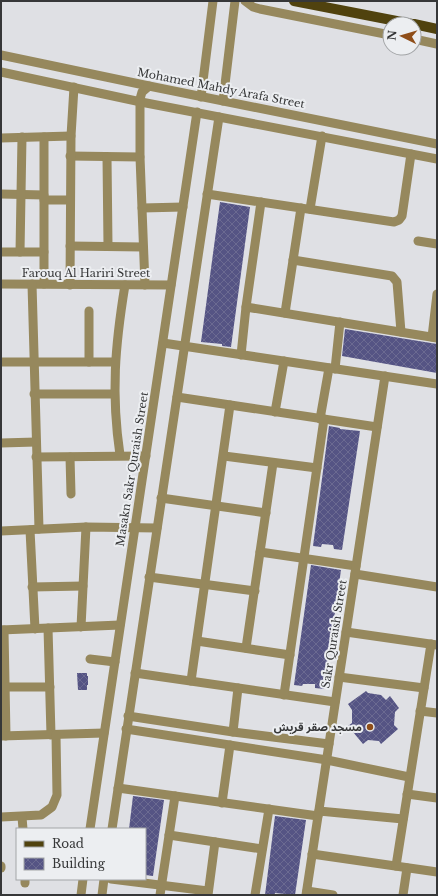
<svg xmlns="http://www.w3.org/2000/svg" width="438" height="896" font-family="'Libre Baskerville','Noto Sans Arabic',serif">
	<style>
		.building { fill: url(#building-cross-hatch) }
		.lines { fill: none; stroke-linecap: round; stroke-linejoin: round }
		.minor { stroke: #96885d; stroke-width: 9 }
		.major { stroke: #50420e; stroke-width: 10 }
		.poi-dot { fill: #8f4e19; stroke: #eceef1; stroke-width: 1.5 }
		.labels { text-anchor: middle; stroke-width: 4; stroke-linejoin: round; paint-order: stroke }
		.street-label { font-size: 11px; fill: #363738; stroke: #eceef1 }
		.poi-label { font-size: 11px; font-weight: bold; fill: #363738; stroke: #eceef1; text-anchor: end }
	</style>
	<defs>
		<pattern id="building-cross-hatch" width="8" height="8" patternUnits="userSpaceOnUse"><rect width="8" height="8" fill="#555484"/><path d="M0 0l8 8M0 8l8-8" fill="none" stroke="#6b6a91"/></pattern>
	</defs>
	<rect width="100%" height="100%" fill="#dfe0e4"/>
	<g class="building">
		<path d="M 220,202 L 250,207 L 231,347 L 222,346 L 222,344 L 201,342 Z"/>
		<path d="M 345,329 L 437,344 L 437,373 L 342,356 Z"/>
		<path d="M 329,426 L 340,428 L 340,429 L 360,431 L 342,550 L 334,549 L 333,545 L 322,544 L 321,547 L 313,546 Z"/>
		<path d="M 311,565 L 341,570 L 324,689 L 315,688 L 315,684 L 303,684 L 302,686 L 294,685 Z"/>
		<path d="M 77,673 L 87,673 L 87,676 L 88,676 L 88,685 L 87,685 L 87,690 L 78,690 Z"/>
		<path d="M 366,691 L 368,693 L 381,695 L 386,700 L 390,696 L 399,708 L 395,712 L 394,725 L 398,729 L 381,744 L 379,741 L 368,740 L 363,744 L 348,726 L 352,723 L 352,710 L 348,704 Z"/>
		<path d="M 133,796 L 164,800 L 153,876 L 145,875 L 146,831 L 145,829 L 129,829 Z"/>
		<path d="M 275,816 L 306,820 L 295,895 L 275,893 L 275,895 L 265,895 Z"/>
	</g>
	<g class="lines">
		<g class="minor">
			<path d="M 245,1 L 253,7 L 260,9 L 390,35"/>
			<path d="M 414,39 L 437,44"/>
			<path d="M 1,55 L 149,86 L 437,144"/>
			<path d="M 1,72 L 141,102 L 437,159"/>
			<path d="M 201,97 L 213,1"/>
			<path d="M 223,101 L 235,1"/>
			<path d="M 1,138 L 71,136"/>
			<path d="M 70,156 L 140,157"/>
			<path d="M 107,157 L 108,246"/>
			<path d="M 1,194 L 44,195"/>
			<path d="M 207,194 L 394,222 L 399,220 L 402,216 L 411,154"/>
			<path d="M 44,200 L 70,200"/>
			<path d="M 142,208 L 183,207"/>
			<path d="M 310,209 L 322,136"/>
			<path d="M 418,241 L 437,244"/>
			<path d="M 70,246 L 143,247"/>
			<path d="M 1,252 L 44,252"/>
			<path d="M 20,252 L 22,137"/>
			<path d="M 293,260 L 392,276 L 397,282 L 401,332"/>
			<path d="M 1,284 L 171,285"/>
			<path d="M 32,284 L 39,529"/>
			<path d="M 44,284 L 44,137"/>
			<path d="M 70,285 L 71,136 L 74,87"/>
			<path d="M 145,285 L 140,157 L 140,99 L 142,92 L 149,86"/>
			<path d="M 246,307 L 437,338"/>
			<path d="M 285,313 L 301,208"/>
			<path d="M 432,337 L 437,294"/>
			<path d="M 163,343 L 437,384"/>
			<path d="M 241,355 L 246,307 L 261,202"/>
			<path d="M 1,362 L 115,362"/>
			<path d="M 89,362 L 89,311"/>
			<path d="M 335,369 L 340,322"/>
			<path d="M 34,394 L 114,394"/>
			<path d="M 177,397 L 377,427"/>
			<path d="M 275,412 L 284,361"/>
			<path d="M 320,419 L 329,368"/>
			<path d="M 1,443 L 36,442"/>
			<path d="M 120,455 C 111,394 115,346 125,285"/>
			<path d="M 224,456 L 317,468"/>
			<path d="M 36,457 L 146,456"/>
			<path d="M 70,457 L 71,494"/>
			<path d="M 161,498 L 266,513"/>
			<path d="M 30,530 L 35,629"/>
			<path d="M 1,531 L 86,527 L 157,528"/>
			<path d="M 260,552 L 356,566"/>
			<path d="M 355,574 L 437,587"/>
			<path d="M 149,577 L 255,591"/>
			<path d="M 32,587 L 83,586"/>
			<path d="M 81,627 L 86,527"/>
			<path d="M 48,628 L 51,735"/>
			<path d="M 1,630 L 120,625"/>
			<path d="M 4,630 L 6,736"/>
			<path d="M 346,632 L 437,645"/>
			<path d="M 197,641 L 290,655"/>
			<path d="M 246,648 L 273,463"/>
			<path d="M 90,659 L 115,662"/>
			<path d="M 135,673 L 335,702"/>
			<path d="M 339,677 L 424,688"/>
			<path d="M 191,681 L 230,405"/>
			<path d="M 5,687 L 50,687"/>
			<path d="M 284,695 L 324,419"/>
			<path d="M 420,711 L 437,713"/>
			<path d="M 128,716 L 233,732 L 329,744"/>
			<path d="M 126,729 L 327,760 L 409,777"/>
			<path d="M 233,732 L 238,688"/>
			<path d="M 1,736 L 104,733"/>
			<path d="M 118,788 L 318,816"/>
			<path d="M 407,794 L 437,798"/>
			<path d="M 222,803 L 230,745"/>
			<path d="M 319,811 L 403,819"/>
			<path d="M 1,817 L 41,815 L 52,807 L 57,795 L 56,735"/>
			<path d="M 22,817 L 23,829"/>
			<path d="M 90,829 L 197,112"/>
			<path d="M 112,829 L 219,117"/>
			<path d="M 169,835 L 262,849"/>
			<path d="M 312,854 L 437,872"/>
			<path d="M 1,866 L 1,868"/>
			<path d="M 396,866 L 431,644"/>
			<path d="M 25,879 L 25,883"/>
			<path d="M 111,879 L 208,891"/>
			<path d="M 307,891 L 333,895"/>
			<path d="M 81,895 L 83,879"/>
			<path d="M 102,895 L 104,879"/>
			<path d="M 160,895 L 175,796"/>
			<path d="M 208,895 L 215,842"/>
			<path d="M 255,895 L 269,809"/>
			<path d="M 306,895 L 385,376"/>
			<path d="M 403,895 L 407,868"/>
		</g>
		<g class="major">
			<path d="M 294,1 L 412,24"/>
			<path d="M 414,24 L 437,29"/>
		</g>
	</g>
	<circle class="poi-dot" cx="370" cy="727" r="4"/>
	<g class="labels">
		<g class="street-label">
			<text transform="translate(221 88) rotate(11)" y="4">Mohamed Mahdy Arafa Street</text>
			<text x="86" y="277">Farouq Al Hariri Street</text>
			<text transform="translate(132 469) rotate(-81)" y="4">Masakn Sakr Quraish Street</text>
			<text transform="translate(334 634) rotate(-81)" y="4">Sakr Quraish Street</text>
		</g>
		<g class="poi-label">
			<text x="362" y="731">مسجد صقر قريش</text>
		</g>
	</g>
	<rect width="438" height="896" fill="none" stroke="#363738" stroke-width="4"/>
	<rect x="16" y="828" width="130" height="52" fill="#eceef1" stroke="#a3a5a7"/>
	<rect x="24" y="841" width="20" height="6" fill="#50420e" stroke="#a3a5a7"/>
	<text x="52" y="848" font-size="12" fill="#363738">Road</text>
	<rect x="24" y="858" width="20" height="12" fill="url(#building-cross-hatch)" stroke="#a3a5a7"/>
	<text x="52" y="868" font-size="12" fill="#363738">Building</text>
	<g transform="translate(402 36) rotate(275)"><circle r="19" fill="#eceef1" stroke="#a3a5a7"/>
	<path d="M0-3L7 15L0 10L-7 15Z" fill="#8f4e19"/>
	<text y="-6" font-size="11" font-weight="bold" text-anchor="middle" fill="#363738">N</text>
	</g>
</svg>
